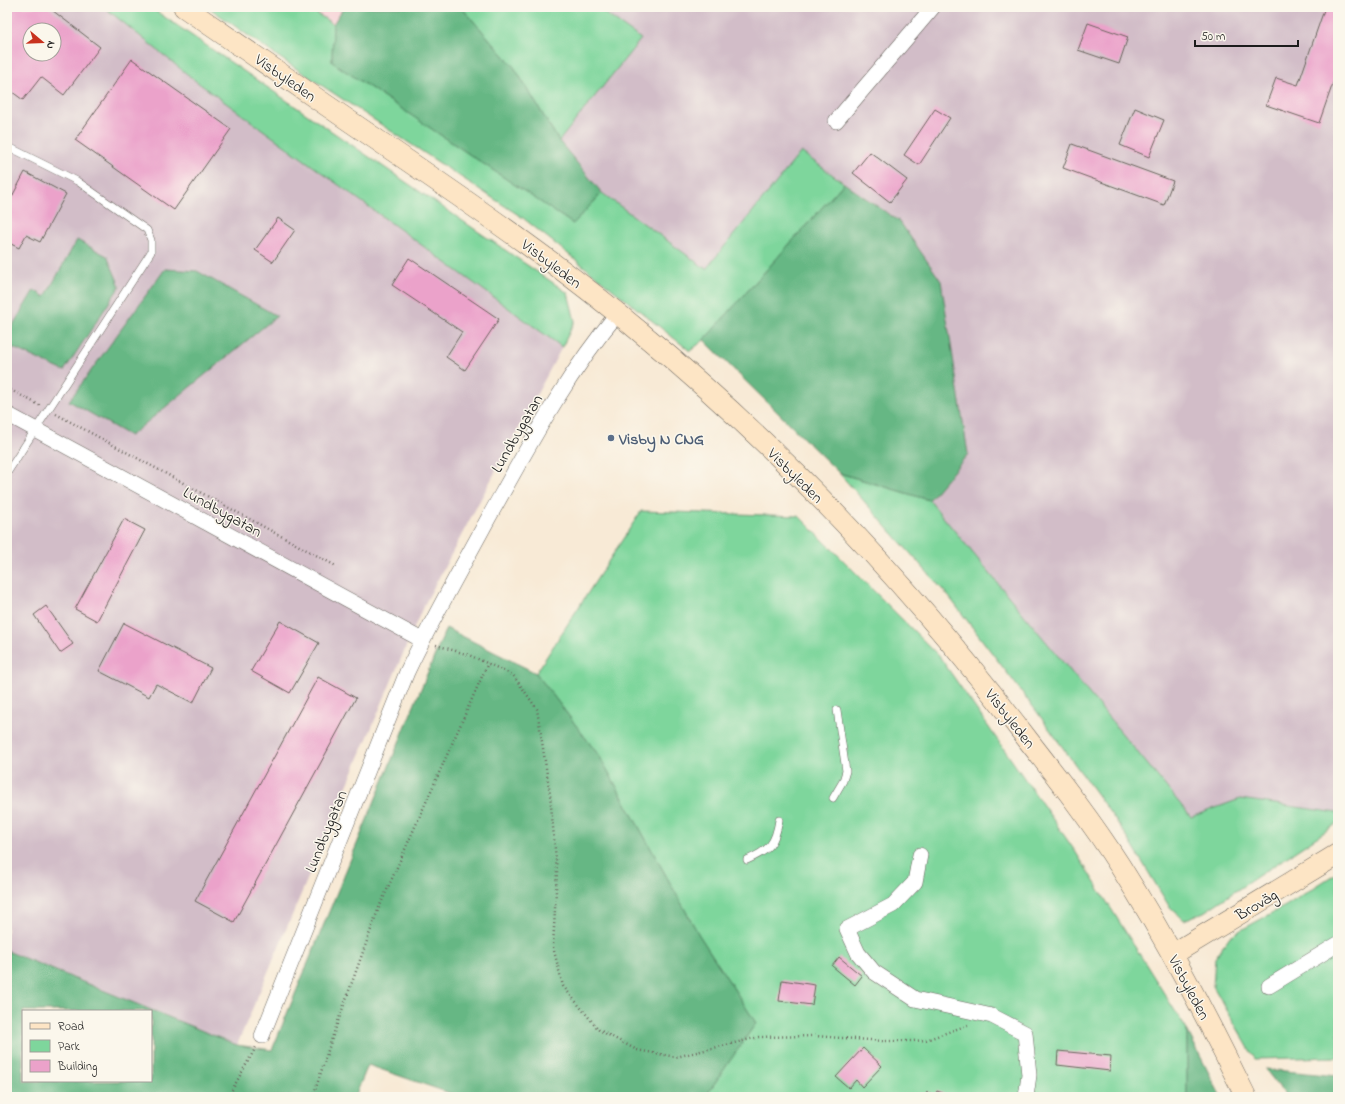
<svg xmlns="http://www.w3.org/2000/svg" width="1345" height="1104" font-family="'Indie Flower',sans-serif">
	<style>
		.built { fill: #f7cfd5 }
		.industrial { fill: #d2bdc8; fill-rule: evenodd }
		.green { fill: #7ed69c; stroke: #4d795c }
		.forest { fill: #66b784; stroke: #416a50; fill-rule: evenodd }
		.building { fill: #eba2ca; fill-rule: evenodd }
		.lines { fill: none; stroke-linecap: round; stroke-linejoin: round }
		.lane-casing { stroke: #69645d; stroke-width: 8 }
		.street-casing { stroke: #69645d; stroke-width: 16 }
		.secondary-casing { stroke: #69645d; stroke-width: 22 }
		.path { stroke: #69645d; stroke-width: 2.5; stroke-dasharray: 1 3; stroke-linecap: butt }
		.lane { stroke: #fff; stroke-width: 7 }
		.street { stroke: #fff; stroke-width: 15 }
		.secondary { stroke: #fde5c5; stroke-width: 21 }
		.service-dot { fill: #5c6f8a; stroke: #fbf7ec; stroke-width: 1.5 }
		.labels { text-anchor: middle; stroke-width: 3; stroke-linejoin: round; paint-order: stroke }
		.street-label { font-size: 16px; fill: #1c1c1c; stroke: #fbf7ec }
		.service-label { font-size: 16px; font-weight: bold; fill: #4e5e75; stroke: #fbf7ec; text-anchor: start }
	</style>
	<rect width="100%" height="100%" fill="#fbf7ec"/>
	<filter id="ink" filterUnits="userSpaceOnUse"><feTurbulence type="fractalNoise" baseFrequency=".025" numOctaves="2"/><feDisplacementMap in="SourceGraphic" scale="8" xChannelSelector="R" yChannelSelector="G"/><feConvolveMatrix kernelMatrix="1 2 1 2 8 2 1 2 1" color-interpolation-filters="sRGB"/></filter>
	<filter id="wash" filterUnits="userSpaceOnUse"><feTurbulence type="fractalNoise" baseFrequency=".012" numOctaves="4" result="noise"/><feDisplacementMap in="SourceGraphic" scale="16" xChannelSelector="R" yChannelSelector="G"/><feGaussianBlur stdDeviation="0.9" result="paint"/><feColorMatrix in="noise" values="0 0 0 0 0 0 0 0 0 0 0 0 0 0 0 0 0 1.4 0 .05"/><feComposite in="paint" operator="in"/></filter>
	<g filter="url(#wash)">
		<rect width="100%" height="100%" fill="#f8ead6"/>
		<path class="built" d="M 307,7 L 344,7 L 333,24 Z"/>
		<g class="industrial">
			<path d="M 7,7 L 104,7 L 197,82 L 562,347 L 422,609 L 237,1045 L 7,951 L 7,345 L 64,371 L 77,241 L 45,297 L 34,290 L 7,335 ZM 30,30 L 54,30 L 54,54 L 30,54 Z"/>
			<path d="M 596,7 L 1338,7 L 1338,813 L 1240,799 L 1191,817 L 929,500 L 968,454 L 900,222 L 801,152 L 706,269 L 602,193 L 559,141 L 641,39 Z"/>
		</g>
		<g class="green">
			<path d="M 104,7 L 150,7 L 568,293 L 575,321 L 562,347 L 197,82 Z"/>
			<path d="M 208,7 L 307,7 L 333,24 L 332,62 L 573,224 L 602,193 L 706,269 L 801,152 L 844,183 L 704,340 L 690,351 L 523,218 L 277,56 Z"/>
			<path d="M 461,7 L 596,7 L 641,39 L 559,141 L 514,67 Z"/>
			<path d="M 839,473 L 929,500 L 1191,817 L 1240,799 L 1338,813 L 1338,823 L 1204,912 L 1184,920 L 1169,906 L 1124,832 L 1037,712 L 950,598 Z"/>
			<path d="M 641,511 L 799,516 L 939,656 L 1075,851 L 1187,1030 L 1187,1097 L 705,1097 L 756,1023 L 699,935 L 600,757 L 536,673 Z"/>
			<path d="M 1338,872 L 1338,1057 L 1255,1059 L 1213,986 L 1215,958 L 1230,936 L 1287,905 Z"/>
		</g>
		<g class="forest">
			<path d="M 344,7 L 461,7 L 514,67 L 559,141 L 602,193 L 573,224 L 332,62 L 333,24 Z"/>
			<path d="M 844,183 L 900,222 L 941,281 L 968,454 L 929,500 L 839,473 L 704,340 Z"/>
			<path d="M 77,240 L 107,256 L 120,286 L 64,371 L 7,345 L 7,335 L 34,290 L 45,297 Z"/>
			<path d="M 165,269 L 197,271 L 277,316 L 130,436 L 69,401 Z"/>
			<path d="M 446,628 L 536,673 L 600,757 L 699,935 L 756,1023 L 705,1097 L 461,1097 L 368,1065 L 355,1097 L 7,1097 L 7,951 L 237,1045 L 272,1050 ZM 23,1011 L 151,1011 L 151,1081 L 23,1081 Z"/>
			<path d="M 1187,1030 L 1221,1097 L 1187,1097 Z"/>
			<path d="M 1265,1069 L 1338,1076 L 1338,1097 L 1287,1097 Z"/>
		</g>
		<g id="blocks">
			<g class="building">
				<path d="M 7,7 L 48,7 L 100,47 L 64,95 L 41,77 L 23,100 L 7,88 ZM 30,30 L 54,30 L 54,54 L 30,54 Z"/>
				<path d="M 1325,7 L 1338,7 L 1338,69 L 1319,123 L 1266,105 L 1276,78 L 1298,85 Z"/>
				<path d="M 1088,23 L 1128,37 L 1119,64 L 1078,50 Z"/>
				<path d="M 132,59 L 231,129 L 174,210 L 75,140 Z"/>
				<path d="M 1135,108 L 1164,120 L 1149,157 L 1120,145 Z"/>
				<path d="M 935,109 L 950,118 L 919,165 L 904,155 Z"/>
				<path d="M 1072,144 L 1173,181 L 1164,205 L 1063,168 Z"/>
				<path d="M 870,152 L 907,180 L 890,202 L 853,173 Z"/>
				<path d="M 25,172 L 66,194 L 40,242 L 26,235 L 19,248 L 7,242 L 7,206 Z"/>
				<path d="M 278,218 L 295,230 L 273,262 L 255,250 Z"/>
				<path d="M 409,258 L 499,319 L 465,370 L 446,357 L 462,332 L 392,285 Z"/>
				<path d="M 124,519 L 145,530 L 97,621 L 75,609 Z"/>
				<path d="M 46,606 L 73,644 L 60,653 L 34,615 Z"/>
				<path d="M 280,621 L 319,643 L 290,693 L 251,671 Z"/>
				<path d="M 124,623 L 211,668 L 193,703 L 156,684 L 149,697 L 99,671 Z"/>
				<path d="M 318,677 L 356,698 L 234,922 L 195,901 Z"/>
				<path d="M 839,957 L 862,976 L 855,985 L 832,966 Z"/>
				<path d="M 782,980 L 815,985 L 812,1005 L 779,1001 Z"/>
				<path d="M 863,1048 L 882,1066 L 862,1087 L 856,1080 L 849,1088 L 836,1077 Z"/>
				<path d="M 1058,1051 L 1111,1056 L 1110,1071 L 1057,1065 Z"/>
				<path d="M 937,1091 L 953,1097 L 925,1097 L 927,1092 L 935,1095 Z"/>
			</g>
		</g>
	</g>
	<g filter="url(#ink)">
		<use href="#blocks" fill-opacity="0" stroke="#69645d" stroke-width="1"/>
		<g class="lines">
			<defs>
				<g id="lane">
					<path d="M 7,146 L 77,181 L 147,230 L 151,240 L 151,252 L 7,473"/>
					<path d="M 833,798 L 843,781 L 846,771 L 837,710"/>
					<path d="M 747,860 C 769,850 775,845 779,820"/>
				</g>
				<g id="street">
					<path d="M 836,121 L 933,7"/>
					<path d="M 7,414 L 422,640"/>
					<path d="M 920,855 L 915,882 L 893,905 L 847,929 L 858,953 L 874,972 L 915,999 L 992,1016 L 1025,1033 L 1029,1075 L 1026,1097"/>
					<path d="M 1269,986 L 1338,944"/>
					<path d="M 262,1036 L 407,672 C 432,619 461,569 489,517 C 528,447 566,375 618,313"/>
				</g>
				<g id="secondary">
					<path d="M 184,7 C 259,59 333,110 408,161 C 487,215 566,270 639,331 C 785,451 914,590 1028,740 C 1060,781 1092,822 1120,866 C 1167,940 1207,1018 1246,1097"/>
					<path d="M 1173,954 L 1338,854"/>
				</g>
			</defs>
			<use href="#lane" class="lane-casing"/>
			<use href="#street" class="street-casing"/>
			<use href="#secondary" class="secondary-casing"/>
			<g class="path">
				<path d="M 7,388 L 41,406"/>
				<path d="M 56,414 L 336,566"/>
				<path d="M 436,645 L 469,655 L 513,675 L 537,709 L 550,794 L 557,871 L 553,947 L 563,986 L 599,1030 L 637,1050 L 676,1057 L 759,1037 L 815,1036 L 883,1041 L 913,1041 L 926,1040 L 968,1025"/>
				<path d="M 228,1097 L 256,1047"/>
				<path d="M 313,1097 L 331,1041 L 378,910 L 488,663"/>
			</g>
			<use href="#lane" class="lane"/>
			<use href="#street" class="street"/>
			<use href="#secondary" class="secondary"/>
		</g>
	</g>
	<circle class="service-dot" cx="611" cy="438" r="4"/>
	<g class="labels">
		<g class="street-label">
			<text transform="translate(286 77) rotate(35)" y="6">Visbyleden</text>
			<text transform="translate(552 263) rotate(37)" y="6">Visbyleden</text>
			<text transform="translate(516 433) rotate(-60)" y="6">Lundbygatan</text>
			<text transform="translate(796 475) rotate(45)" y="6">Visbyleden</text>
			<text transform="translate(223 511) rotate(29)" y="6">Lundbygatan</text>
			<text transform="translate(1011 718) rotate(52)" y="6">Visbyleden</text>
			<text transform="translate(325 831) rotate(-68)" y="6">Lundbygatan</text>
			<text transform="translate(1256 904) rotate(-31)" y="6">Broväg</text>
			<text transform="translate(1190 987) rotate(62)" y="6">Visbyleden</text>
		</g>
		<g class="service-label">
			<text x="619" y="444">Visby N CNG</text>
		</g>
	</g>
	<rect width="1345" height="1104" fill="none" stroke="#fbf7ec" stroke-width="24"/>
	<rect x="22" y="1010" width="130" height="72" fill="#fbf7ec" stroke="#a29f99"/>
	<rect x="30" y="1023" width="20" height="6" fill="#fde5c5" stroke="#a29f99"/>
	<text x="58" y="1030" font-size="12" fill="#1c1c1c">Road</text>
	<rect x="30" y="1040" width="20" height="12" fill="#7ed69c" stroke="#a29f99"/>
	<text x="58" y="1050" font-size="12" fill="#1c1c1c">Park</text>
	<rect x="30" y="1060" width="20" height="12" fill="#eba2ca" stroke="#a29f99"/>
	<text x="58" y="1070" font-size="12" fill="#1c1c1c">Building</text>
	<g transform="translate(42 42) rotate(109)"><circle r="19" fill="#fbf7ec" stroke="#a29f99"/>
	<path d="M0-3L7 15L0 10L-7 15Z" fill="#c8321e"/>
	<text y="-6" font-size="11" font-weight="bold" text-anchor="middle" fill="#1c1c1c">N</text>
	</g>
	<path d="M1195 40v6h103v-6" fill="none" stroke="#1c1c1c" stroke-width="2"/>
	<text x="1201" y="40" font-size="12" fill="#1c1c1c" stroke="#fbf7ec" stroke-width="3" paint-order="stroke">50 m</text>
</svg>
